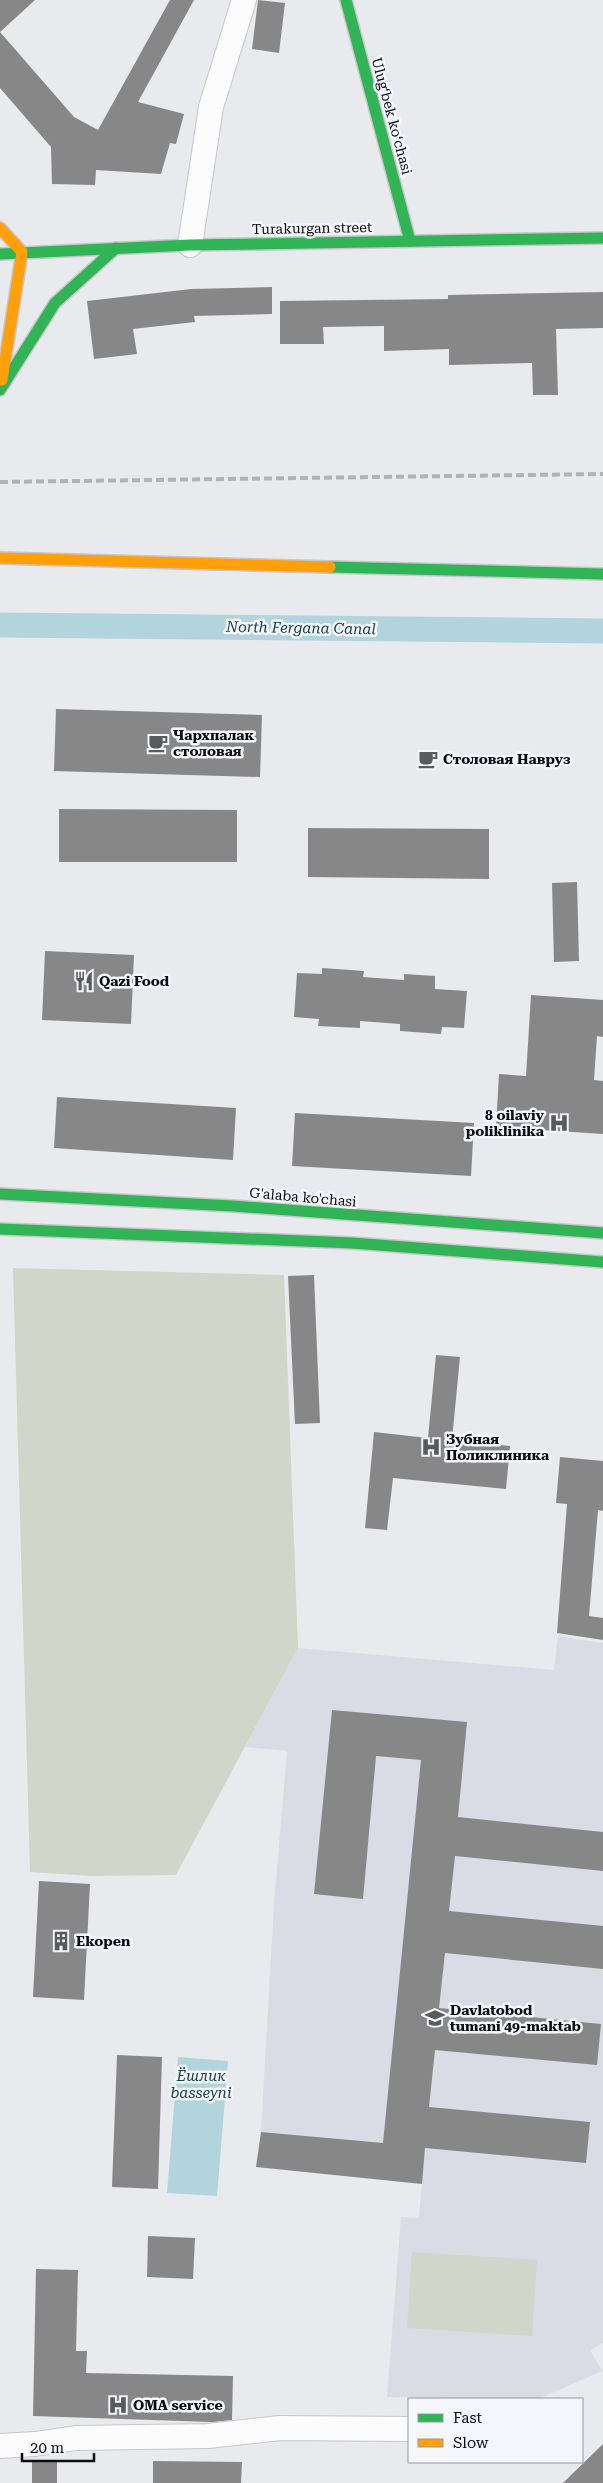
<svg xmlns="http://www.w3.org/2000/svg" width="603" height="2483" font-family="'Roboto Serif',serif">
	<style>
		.built { fill: #d9dce5 }
		.green { fill: #d2d5c9 }
		.water { fill: #b2d4dc }
		.lines { fill: none; stroke-linecap: round; stroke-linejoin: round }
		.canal { stroke: #b2d4dc; stroke-width: 25 }
		.building { fill: #878788 }
		.street-casing { stroke: #c6c7ca; stroke-width: 26 }
		.fast-casing { stroke: #c6c7ca; stroke-width: 14 }
		.slow-casing { stroke: #c6c7ca; stroke-width: 14 }
		.street { stroke: #fcfcfc; stroke-width: 24 }
		.fast { stroke: #30b455; stroke-width: 11 }
		.slow { stroke: #ff9f0a; stroke-width: 11 }
		.rail { stroke: #b2b2b3; stroke-width: 4; stroke-dasharray: 8 4; stroke-linecap: butt }
		.labels { text-anchor: middle; stroke-width: 5; stroke-linejoin: round; paint-order: stroke }
		.street-label { font-size: 14px; fill: #0c0c0e; stroke: #f4f6fc }
		.poi-label { font-size: 14px; font-weight: bold; fill: #0c0c0e; stroke: #f4f6fc; text-anchor: start }
		.water-label { font-size: 15px; font-style: italic; fill: #16414a; stroke: #f4f6fc }
	</style>
	<rect width="100%" height="100%" fill="#e9eaed"/>
	<path class="built" d="M 558,1636 L 603,1643 L 603,2343 L 590,2350 L 602,2371 L 538,2399 L 387,2397 L 401,2217 L 419,2218 L 425,2148 L 261,2132 L 274,1904 L 287,1751 L 245,1747 L 298,1648 L 554,1670 Z"/>
	<g class="green">
		<path d="M 13,1268 L 284,1275 L 298,1648 L 176,1875 L 92,1876 L 30,1872 Z"/>
		<path d="M 412,2252 L 537,2260 L 532,2336 L 407,2328 Z"/>
	</g>
	<path class="water" d="M 178,2057 L 228,2061 L 217,2196 L 167,2193 Z"/>
	<g class="lines">
		<path class="canal" d="M 0,625 L 603,631"/>
	</g>
	<g class="building">
		<path d="M 0,0 L 35,0 L 0,32 Z"/>
		<path d="M 170,0 L 194,0 L 138,102 L 184,114 L 176,144 L 170,143 L 161,174 L 96,170 L 95,185 L 52,184 L 51,147 L 0,88 L 0,32 L 74,117 L 98,130 Z"/>
		<path d="M 258,0 L 285,3 L 279,53 L 252,49 Z"/>
		<path d="M 272,287 L 272,314 L 194,316 L 195,322 L 133,329 L 137,354 L 94,359 L 87,301 L 191,289 Z"/>
		<path d="M 603,292 L 603,328 L 556,329 L 558,395 L 533,395 L 532,363 L 449,365 L 449,349 L 384,351 L 384,326 L 323,327 L 324,344 L 280,344 L 280,301 L 448,299 L 448,295 Z"/>
		<path d="M 56,709 L 262,715 L 260,777 L 54,771 Z"/>
		<path d="M 59,809 L 237,810 L 237,862 L 59,862 Z"/>
		<path d="M 308,828 L 489,829 L 489,879 L 308,877 Z"/>
		<path d="M 577,882 L 579,961 L 554,962 L 552,883 Z"/>
		<path d="M 45,951 L 134,955 L 131,1024 L 42,1020 Z"/>
		<path d="M 322,968 L 364,971 L 363,977 L 404,980 L 404,974 L 435,976 L 435,989 L 467,991 L 464,1028 L 442,1027 L 441,1034 L 400,1031 L 400,1024 L 360,1021 L 360,1028 L 318,1026 L 319,1019 L 294,1017 L 297,973 L 322,974 Z"/>
		<path d="M 531,995 L 603,1000 L 603,1037 L 597,1036 L 594,1080 L 603,1081 L 603,1134 L 496,1127 L 499,1074 L 526,1076 Z"/>
		<path d="M 57,1097 L 236,1108 L 233,1160 L 54,1148 Z"/>
		<path d="M 295,1113 L 474,1123 L 471,1176 L 292,1166 Z"/>
		<path d="M 314,1275 L 320,1423 L 295,1424 L 288,1276 Z"/>
		<path d="M 436,1355 L 460,1357 L 452,1440 L 510,1446 L 506,1489 L 393,1478 L 387,1530 L 365,1528 L 374,1432 L 428,1438 Z"/>
		<path d="M 560,1457 L 603,1461 L 603,1511 L 598,1510 L 589,1616 L 603,1618 L 603,1640 L 557,1633 L 567,1504 L 556,1503 Z"/>
		<path d="M 332,1710 L 467,1722 L 458,1817 L 603,1832 L 603,1871 L 455,1856 L 449,1911 L 603,1926 L 603,1969 L 445,1953 L 439,2008 L 601,2024 L 597,2065 L 435,2050 L 429,2107 L 590,2122 L 586,2163 L 425,2148 L 422,2184 L 256,2167 L 261,2132 L 383,2143 L 421,1760 L 376,1756 L 363,1899 L 314,1894 Z"/>
		<path d="M 39,1881 L 90,1884 L 84,2000 L 33,1997 Z"/>
		<path d="M 117,2055 L 162,2057 L 158,2189 L 112,2187 Z"/>
		<path d="M 148,2236 L 195,2238 L 193,2279 L 147,2277 Z"/>
		<path d="M 36,2269 L 78,2270 L 76,2351 L 87,2351 L 86,2373 L 233,2376 L 232,2420 L 212,2422 L 33,2416 Z"/>
		<path d="M 603,2444 L 603,2483 L 563,2483 Z"/>
		<path d="M 153,2461 L 242,2462 L 241,2483 L 153,2483 Z"/>
		<rect x="32" y="2462" width="25" height="21"/>
	</g>
	<g class="lines">
		<defs>
			<g id="street">
				<path d="M 190,245 L 211,107 L 244,0"/>
				<path d="M 0,2446 L 35,2444 L 76,2438 L 208,2436 L 280,2428 L 409,2429"/>
			</g>
			<g id="fast">
				<path d="M 346,0 L 410,241"/>
				<path d="M 0,254 L 190,245 L 603,238"/>
				<path d="M 0,390 L 55,303 L 116,248"/>
				<path d="M 330,567 L 603,574"/>
				<path d="M 0,1194 L 233,1206 L 603,1233"/>
				<path d="M 0,1229 L 352,1243 L 603,1262"/>
			</g>
			<g id="slow">
				<path d="M 0,228 L 22,252 L 2,380"/>
				<path d="M 0,558 L 330,567"/>
			</g>
		</defs>
		<use href="#street" class="street-casing"/>
		<use href="#fast" class="fast-casing"/>
		<use href="#slow" class="slow-casing"/>
		<use href="#street" class="street"/>
		<use href="#fast" class="fast"/>
		<use href="#slow" class="slow"/>
		<path class="rail" d="M 0,482 L 603,474"/>
	</g>
	<defs>
		<symbol id="cafe-bare" viewBox="-9 -9 18 18"><path d="M-5.5-4.5H6V0H3Q3 3.5 0 3.5H-2.5Q-5.5 3.5-5.5 0ZM3-3.2v2h1.7v-2ZM-6 4.5H4V6H-6Z" fill="#595a5c" stroke="#f4f6fc" stroke-width="2.5" paint-order="stroke"/></symbol>
		<symbol id="restaurant-bare" viewBox="-9 -9 18 18"><path d="M-5-6h1v4h1v-4h1v4h1v-4h1v5L-1.5 .5V6h-2V.5L-5-1ZM5-6V6H3V1.5H1.5Q1.5-4 5-6Z" fill="#595a5c" stroke="#f4f6fc" stroke-width="2.5" paint-order="stroke"/></symbol>
		<symbol id="hospital-bare" viewBox="-9 -9 18 18"><path d="M-5-5h3v3.5h4V-5h3V5h-3V1.5h-4V5h-3Z" fill="#595a5c" stroke="#f4f6fc" stroke-width="2.5" paint-order="stroke"/></symbol>
		<symbol id="building-bare" viewBox="-9 -9 18 18"><path d="M-4-6H4V6H1V3H-1V6H-4ZM-2.5-4.3h1.7v1.8h-1.7ZM.8-4.3h1.7v1.8H.8ZM-2.5-1h1.7V.8h-1.7ZM.8-1h1.7V.8H.8Z" fill="#595a5c" stroke="#f4f6fc" stroke-width="2.5" paint-order="stroke"/></symbol>
		<symbol id="school-bare" viewBox="-9 -9 18 18"><path d="M0-5L7-2L0 1L-7-2ZM-4 1L0 2.5L4 1V4Q0 6-4 4Z" fill="#595a5c" stroke="#f4f6fc" stroke-width="2.5" paint-order="stroke"/></symbol>
	</defs>
	<g fill-rule="evenodd">
		<use href="#cafe-bare" x="144" y="729" width="28" height="28"/>
		<use href="#cafe-bare" x="414" y="745" width="28" height="28"/>
		<use href="#restaurant-bare" x="70" y="967" width="28" height="28"/>
		<use href="#hospital-bare" x="545" y="1109" width="28" height="28"/>
		<use href="#hospital-bare" x="417" y="1433" width="28" height="28"/>
		<use href="#building-bare" x="47" y="1927" width="28" height="28"/>
		<use href="#school-bare" x="421" y="2004" width="28" height="28"/>
		<use href="#hospital-bare" x="104" y="2391" width="28" height="28"/>
	</g>
	<g class="labels">
		<g class="street-label">
			<text transform="translate(392 116) rotate(75)" y="5">Ulugʻbek koʻchasi</text>
			<text transform="translate(312 228) rotate(-1)" y="5">Turakurgan street</text>
			<text transform="translate(303 1197) rotate(5)" y="5">G'alaba ko'chasi</text>
		</g>
		<g class="poi-label">
			<text x="173" y="740">Чархпалак<tspan x="173" dy="16">столовая</tspan></text>
			<text x="443" y="764">Столовая Навруз</text>
			<text x="99" y="986">Qazi Food</text>
			<text x="544" y="1120" text-anchor="end">8 oilaviy<tspan x="544" dy="16">poliklinika</tspan></text>
			<text x="446" y="1444">Зубная<tspan x="446" dy="16">Поликлиника</tspan></text>
			<text x="76" y="1946">Ekopen</text>
			<text x="450" y="2015">Davlatobod<tspan x="450" dy="16">tumani 49-maktab</tspan></text>
			<text x="133" y="2410">OMA service</text>
		</g>
		<g class="water-label">
			<text transform="translate(301 628) rotate(1)" y="5">North Fergana Canal</text>
			<text x="201" y="2081">Ёшлик<tspan x="201" dy="17">basseyni</tspan></text>
		</g>
	</g>
	<rect x="408" y="2398" width="175" height="65" fill="#f4f6fc" stroke="#97989d"/>
	<rect x="418" y="2414" width="25" height="8" fill="#30b455" stroke="#97989d"/>
	<text x="453" y="2423" font-size="15" fill="#0c0c0e">Fast</text>
	<rect x="418" y="2439" width="25" height="8" fill="#ff9f0a" stroke="#97989d"/>
	<text x="453" y="2448" font-size="15" fill="#0c0c0e">Slow</text>
	<path d="M22 2453v8h72v-8" fill="none" stroke="#0c0c0e" stroke-width="2.5"/>
	<text x="30" y="2453" font-size="15" fill="#0c0c0e" stroke="#f4f6fc" stroke-width="4" paint-order="stroke">20 m</text>
</svg>
